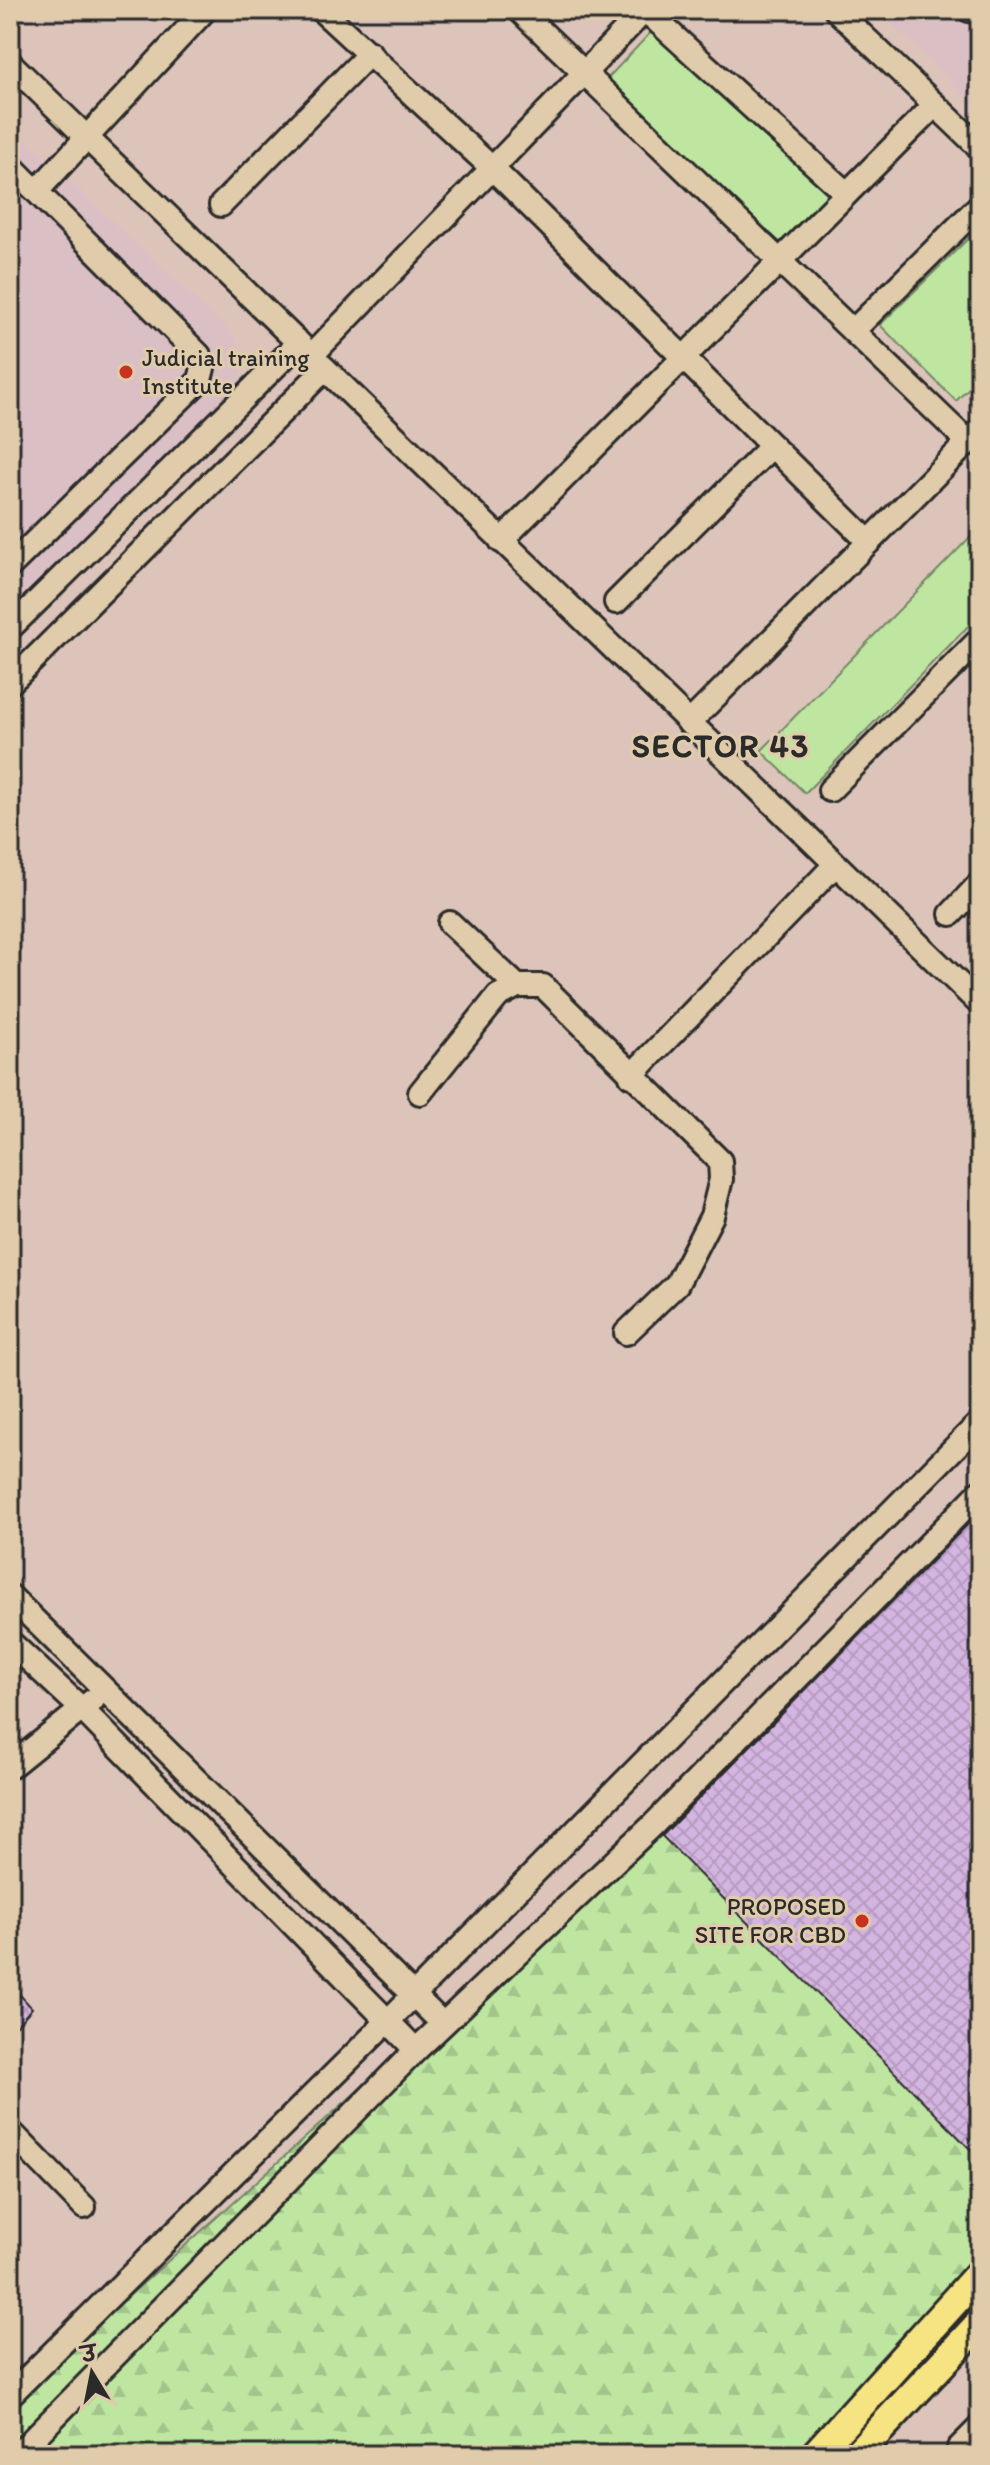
<svg xmlns="http://www.w3.org/2000/svg" width="990" height="2465" font-family="Itim,'Playpen Sans Deva',sans-serif">
	<style>
		.built { fill: #dabfc5 }
		.forest { fill: url(#forest-firs); stroke: #748866; stroke-width: 2 }
		.park { fill: #bee6a1; stroke: #748866; stroke-width: 2 }
		.building { fill: url(#building-cross-hatch); stroke: #2b2b2b; stroke-width: 2 }
		.lines { fill: none; stroke-linecap: round; stroke-linejoin: round }
		.minor-casing { stroke: #2b2b2b; stroke-width: 28 }
		.major-casing { stroke: #2b2b2b; stroke-width: 34 }
		.minor { stroke: #e0cbaa; stroke-width: 22 }
		.major { stroke: #f6e381; stroke-width: 28 }
		.poi-dot { fill: #c8321e; stroke: #e0cbaa; stroke-width: 3 }
		.labels { text-anchor: middle; stroke-width: 6; stroke-linejoin: round; paint-order: stroke }
		.poi-label { font-size: 24px; fill: #2b2b2b; stroke: #e0cbaa; text-anchor: start }
		.district-label { font-size: 32px; font-weight: bold; letter-spacing: 2px; fill: #2b2b2b; stroke: #e0cbaa }
	</style>
	<defs>
		<pattern id="forest-firs" width="22" height="20" patternUnits="userSpaceOnUse" patternTransform="scale(2)"><rect width="22" height="20" fill="#bee6a1"/><path d="M5 1l3.5 6h-7zM16 11l3.5 6h-7z" fill="#a3c58b"/></pattern>
		<pattern id="building-cross-hatch" width="8" height="8" patternUnits="userSpaceOnUse" patternTransform="scale(2)"><rect width="8" height="8" fill="#d4b4e0"/><path d="M0 0l8 8M0 8l8-8" fill="none" stroke="#b69bc0"/></pattern>
	</defs>
	<rect width="100%" height="100%" fill="#dcc4ba"/>
	<filter id="ink" filterUnits="userSpaceOnUse"><feTurbulence type="fractalNoise" baseFrequency=".0125" numOctaves="2"/><feDisplacementMap in="SourceGraphic" scale="16" xChannelSelector="R" yChannelSelector="G"/><feConvolveMatrix kernelMatrix="1 2 1 2 8 2 1 2 1" color-interpolation-filters="sRGB"/></filter>
	<g filter="url(#ink)">
		<g class="built">
			<path d="M 878,10 L 980,10 L 980,110 Z"/>
			<path d="M 10,125 L 233,335 L 240,350 L 242,381 L 239,388 L 10,615 Z"/>
		</g>
		<path class="forest" d="M 980,1492 L 980,2273 L 815,2455 L 10,2455 L 10,2403 L 652,1826 Z"/>
		<g class="park">
			<path d="M 654,29 L 833,196 L 785,247 L 606,80 Z"/>
			<path d="M 980,227 L 980,377 L 956,401 L 880,325 Z"/>
			<path d="M 980,527 L 980,614 L 805,793 L 761,751 Z"/>
		</g>
		<g class="building">
			<path d="M 980,1512 L 980,2159 L 662,1836 Z"/>
			<path d="M 10,1984 L 32,2008 L 10,2033 Z"/>
		</g>
		<g class="lines">
			<defs>
				<g id="minor">
					<path d="M 321,10 L 492,168 L 869,542"/>
					<path d="M 519,10 L 968,442"/>
					<path d="M 836,10 L 980,148"/>
					<path d="M 969,10 L 980,13"/>
					<path d="M 10,63 L 980,1004"/>
					<path d="M 10,165 L 199,355 L 203,368 L 200,380 L 10,566"/>
					<path d="M 37,191 L 205,10"/>
					<path d="M 221,205 L 370,53"/>
					<path d="M 853,331 L 980,205"/>
					<path d="M 312,355 L 645,10 L 846,193"/>
					<path d="M 501,541 L 935,105"/>
					<path d="M 616,602 L 772,446"/>
					<path d="M 10,628 L 299,343"/>
					<path d="M 10,683 L 325,369"/>
					<path d="M 689,723 L 980,430"/>
					<path d="M 830,790 L 980,639"/>
					<path d="M 951,914 L 980,883"/>
					<path d="M 450,923 L 517,986"/>
					<path d="M 631,1076 L 835,865"/>
					<path d="M 420,1093 L 498,996 L 517,986 L 543,986 L 720,1161 L 721,1179 L 712,1216 L 677,1284 L 626,1333"/>
					<path d="M 10,1596 L 443,2024"/>
					<path d="M 10,1642 L 82,1709 L 416,2050"/>
					<path d="M 10,1767 L 93,1700"/>
					<path d="M 10,2131 L 84,2207"/>
					<path d="M 10,2395 L 388,2021 L 980,1422"/>
					<path d="M 959,2448 L 980,2427"/>
					<path d="M 17,2455 L 416,2050 L 652,1826 L 980,1492"/>
				</g>
				<g id="major">
					<path d="M 815,2455 L 980,2273"/>
					<path d="M 856,2455 L 980,2323"/>
				</g>
			</defs>
			<use href="#minor" class="minor-casing"/>
			<use href="#major" class="major-casing"/>
			<use href="#minor" class="minor"/>
			<use href="#major" class="major"/>
		</g>
	</g>
	<g class="poi-dot">
		<circle cx="126" cy="372" r="8"/>
		<circle cx="862" cy="1921" r="8"/>
	</g>
	<g class="labels">
		<g class="poi-label">
			<text x="142" y="366">Judicial training<tspan x="142" dy="28">Institute</tspan></text>
			<text x="846" y="1915" text-anchor="end">PROPOSED<tspan x="846" dy="28">SITE FOR CBD</tspan></text>
		</g>
		<g class="district-label">
			<text x="721" y="757">SECTOR 43</text>
		</g>
	</g>
	<rect width="990" height="2465" fill="none" stroke="#e0cbaa" stroke-width="40"/>
	<rect x="20" y="20" width="950" height="2425" fill="none" stroke="#2b2b2b" stroke-width="3" filter="url(#ink)"/>
	<g transform="translate(92 2373) rotate(350)" stroke="#e0cbaa" stroke-width="6" paint-order="stroke">
	<path d="M0-6L14 30L0 20L-14 30Z" fill="#2b2b2b"/>
	<text y="-12" font-size="22" font-weight="bold" text-anchor="middle" fill="#2b2b2b">उ</text>
	</g>
</svg>
